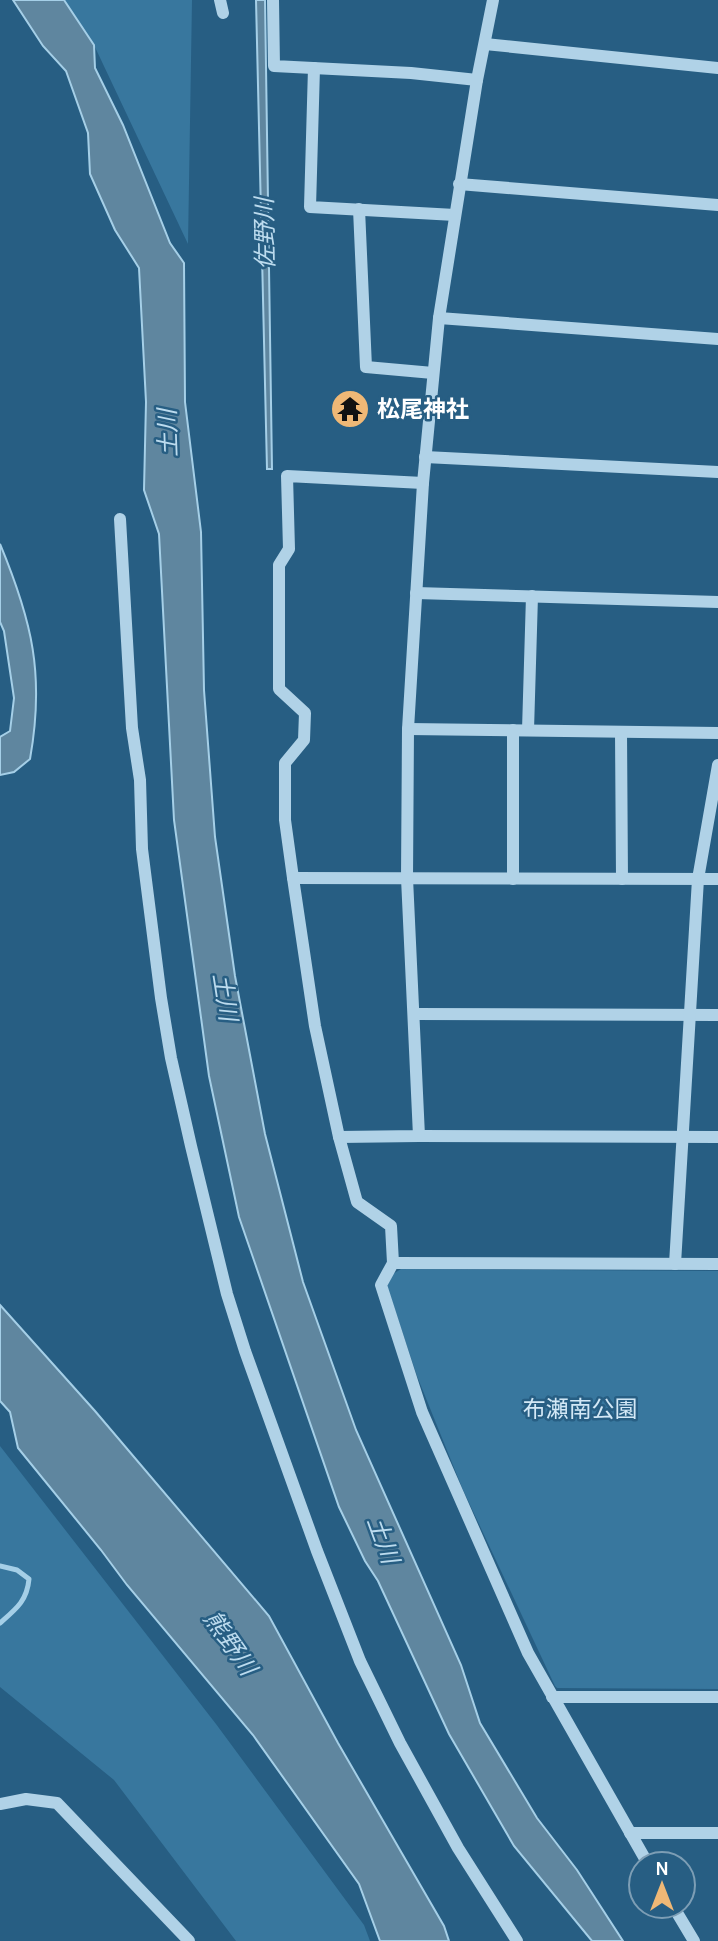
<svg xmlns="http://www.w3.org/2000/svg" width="718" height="1941" font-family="Karla,'Noto Sans JP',sans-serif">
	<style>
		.green { fill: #38779e }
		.water { fill: #5f869f; stroke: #a5cfe7; stroke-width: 2 }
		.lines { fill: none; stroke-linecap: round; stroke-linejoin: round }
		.stream { stroke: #a5cfe7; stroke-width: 5 }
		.minor { stroke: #b0d2e7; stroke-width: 12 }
		.labels { text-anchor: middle; stroke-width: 5; stroke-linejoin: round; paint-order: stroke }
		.poi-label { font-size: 23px; font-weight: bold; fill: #fff; stroke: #275e83; text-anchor: start }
		.park-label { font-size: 23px; fill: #d3e8f6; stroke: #275e83 }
		.water-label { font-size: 24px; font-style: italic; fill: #bcdbee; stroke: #275e83 }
	</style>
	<rect width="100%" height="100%" fill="#275e83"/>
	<g class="green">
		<path d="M 64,0 L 192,0 L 188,244 L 94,45 Z"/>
		<path d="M 401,1269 L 718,1271 L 718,1689 L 557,1688 L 555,1686 L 463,1490 L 417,1376 L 387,1286 L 393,1274 Z"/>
		<path d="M 0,1446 L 216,1724 L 364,1925 L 370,1941 L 236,1941 L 114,1780 L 0,1687 Z"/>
	</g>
	<g class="water">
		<path d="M 13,0 L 64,0 L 94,45 L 95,68 L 123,125 L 170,243 L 184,263 L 185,402 L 201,532 L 204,690 L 215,837 L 235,976 L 265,1134 L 303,1282 L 356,1430 L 461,1665 L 480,1723 L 537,1818 L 577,1870 L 623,1941 L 592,1941 L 514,1846 L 449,1734 L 378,1581 L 365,1561 L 339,1507 L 239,1217 L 209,1076 L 174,820 L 159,534 L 144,490 L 146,402 L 139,268 L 115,230 L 90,174 L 88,133 L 66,71 L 43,46 Z"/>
		<path d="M 256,0 L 265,0 L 272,469 L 267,469 Z"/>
		<path d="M 0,544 C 32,621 45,675 30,759 L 14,772 L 0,775 L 0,737 L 10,731 L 14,698 L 4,631 L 0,622 Z"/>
		<path d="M 0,1305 L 95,1411 L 269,1616 L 338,1743 L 444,1926 L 449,1941 L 380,1941 L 359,1884 L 253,1735 L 127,1585 L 101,1550 L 18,1448 L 10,1412 L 0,1401 Z"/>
	</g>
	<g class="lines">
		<path class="stream" d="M 0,1566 L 17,1570 L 29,1579 C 27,1601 16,1609 0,1623"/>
		<g class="minor">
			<path d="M 220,0 L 223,13"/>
			<path d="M 273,0 L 274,66 L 411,73 L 477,80"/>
			<path d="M 485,44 L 718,68"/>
			<path d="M 314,68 L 310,207 L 455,215"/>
			<path d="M 459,184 L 718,205"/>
			<path d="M 359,209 L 366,367 L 433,373"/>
			<path d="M 439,318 L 718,339"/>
			<path d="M 425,457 L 718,472"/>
			<path d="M 423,483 L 287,476 L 289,549 L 279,565 L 279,689 L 305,713 L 304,740 L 285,763 L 285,820 L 293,878 L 315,1026 L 339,1137 L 357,1202 L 391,1226 L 393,1263 L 381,1285 L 422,1412 L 528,1653 L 648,1864"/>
			<path d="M 120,519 L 132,728 L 140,780 L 142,849 L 161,998 L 171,1058 L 191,1146 L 227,1294 L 245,1351 L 317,1551 L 360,1661 L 400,1743 L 458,1848 L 517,1941"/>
			<path d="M 416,593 L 718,602"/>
			<path d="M 408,729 L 718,733"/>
			<path d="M 513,730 L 513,879"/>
			<path d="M 528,730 L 532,596"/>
			<path d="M 621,732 L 622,879"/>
			<path d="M 293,878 L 718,879"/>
			<path d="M 415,1014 L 718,1015"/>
			<path d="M 419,1136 L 718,1137"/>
			<path d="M 339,1137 L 419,1136 L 407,878 L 408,729 L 423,483 L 439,318 L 477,80 L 493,0"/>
			<path d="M 393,1263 L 718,1264"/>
			<path d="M 675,1264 L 698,879 L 718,765"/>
			<path d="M 552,1697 L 718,1697"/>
			<path d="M 0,1804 L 26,1799 L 57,1803 L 189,1941"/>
			<path d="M 630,1833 L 718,1833"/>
			<path d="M 673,1906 L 694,1941"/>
		</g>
	</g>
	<defs>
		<symbol id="temple-disc" viewBox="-11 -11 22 22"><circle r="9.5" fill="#efb876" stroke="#275e83"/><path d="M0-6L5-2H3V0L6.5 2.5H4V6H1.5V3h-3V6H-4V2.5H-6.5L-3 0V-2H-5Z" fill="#111"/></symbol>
	</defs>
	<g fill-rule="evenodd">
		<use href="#temple-disc" x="328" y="387" width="44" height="44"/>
	</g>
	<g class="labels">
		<g class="poi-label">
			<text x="377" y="417">松尾神社</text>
		</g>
		<g class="park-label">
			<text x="580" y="1417">布瀬南公園</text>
		</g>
		<g class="water-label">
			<text transform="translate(265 234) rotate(-91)" y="8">佐野川</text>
			<text transform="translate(168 433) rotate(-92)" y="8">土川</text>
			<text transform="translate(225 997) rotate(81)" y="8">土川</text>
			<text transform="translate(383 1540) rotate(70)" y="8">土川</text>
			<text transform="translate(230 1643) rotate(55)" y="8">熊野川</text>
		</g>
	</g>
	<g transform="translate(662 1885)"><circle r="33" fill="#275e83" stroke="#7d9eb5" stroke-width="2"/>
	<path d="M0-5L12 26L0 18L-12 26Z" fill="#efb876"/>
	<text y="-10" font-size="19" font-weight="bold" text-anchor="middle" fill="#ffffff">N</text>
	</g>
</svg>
